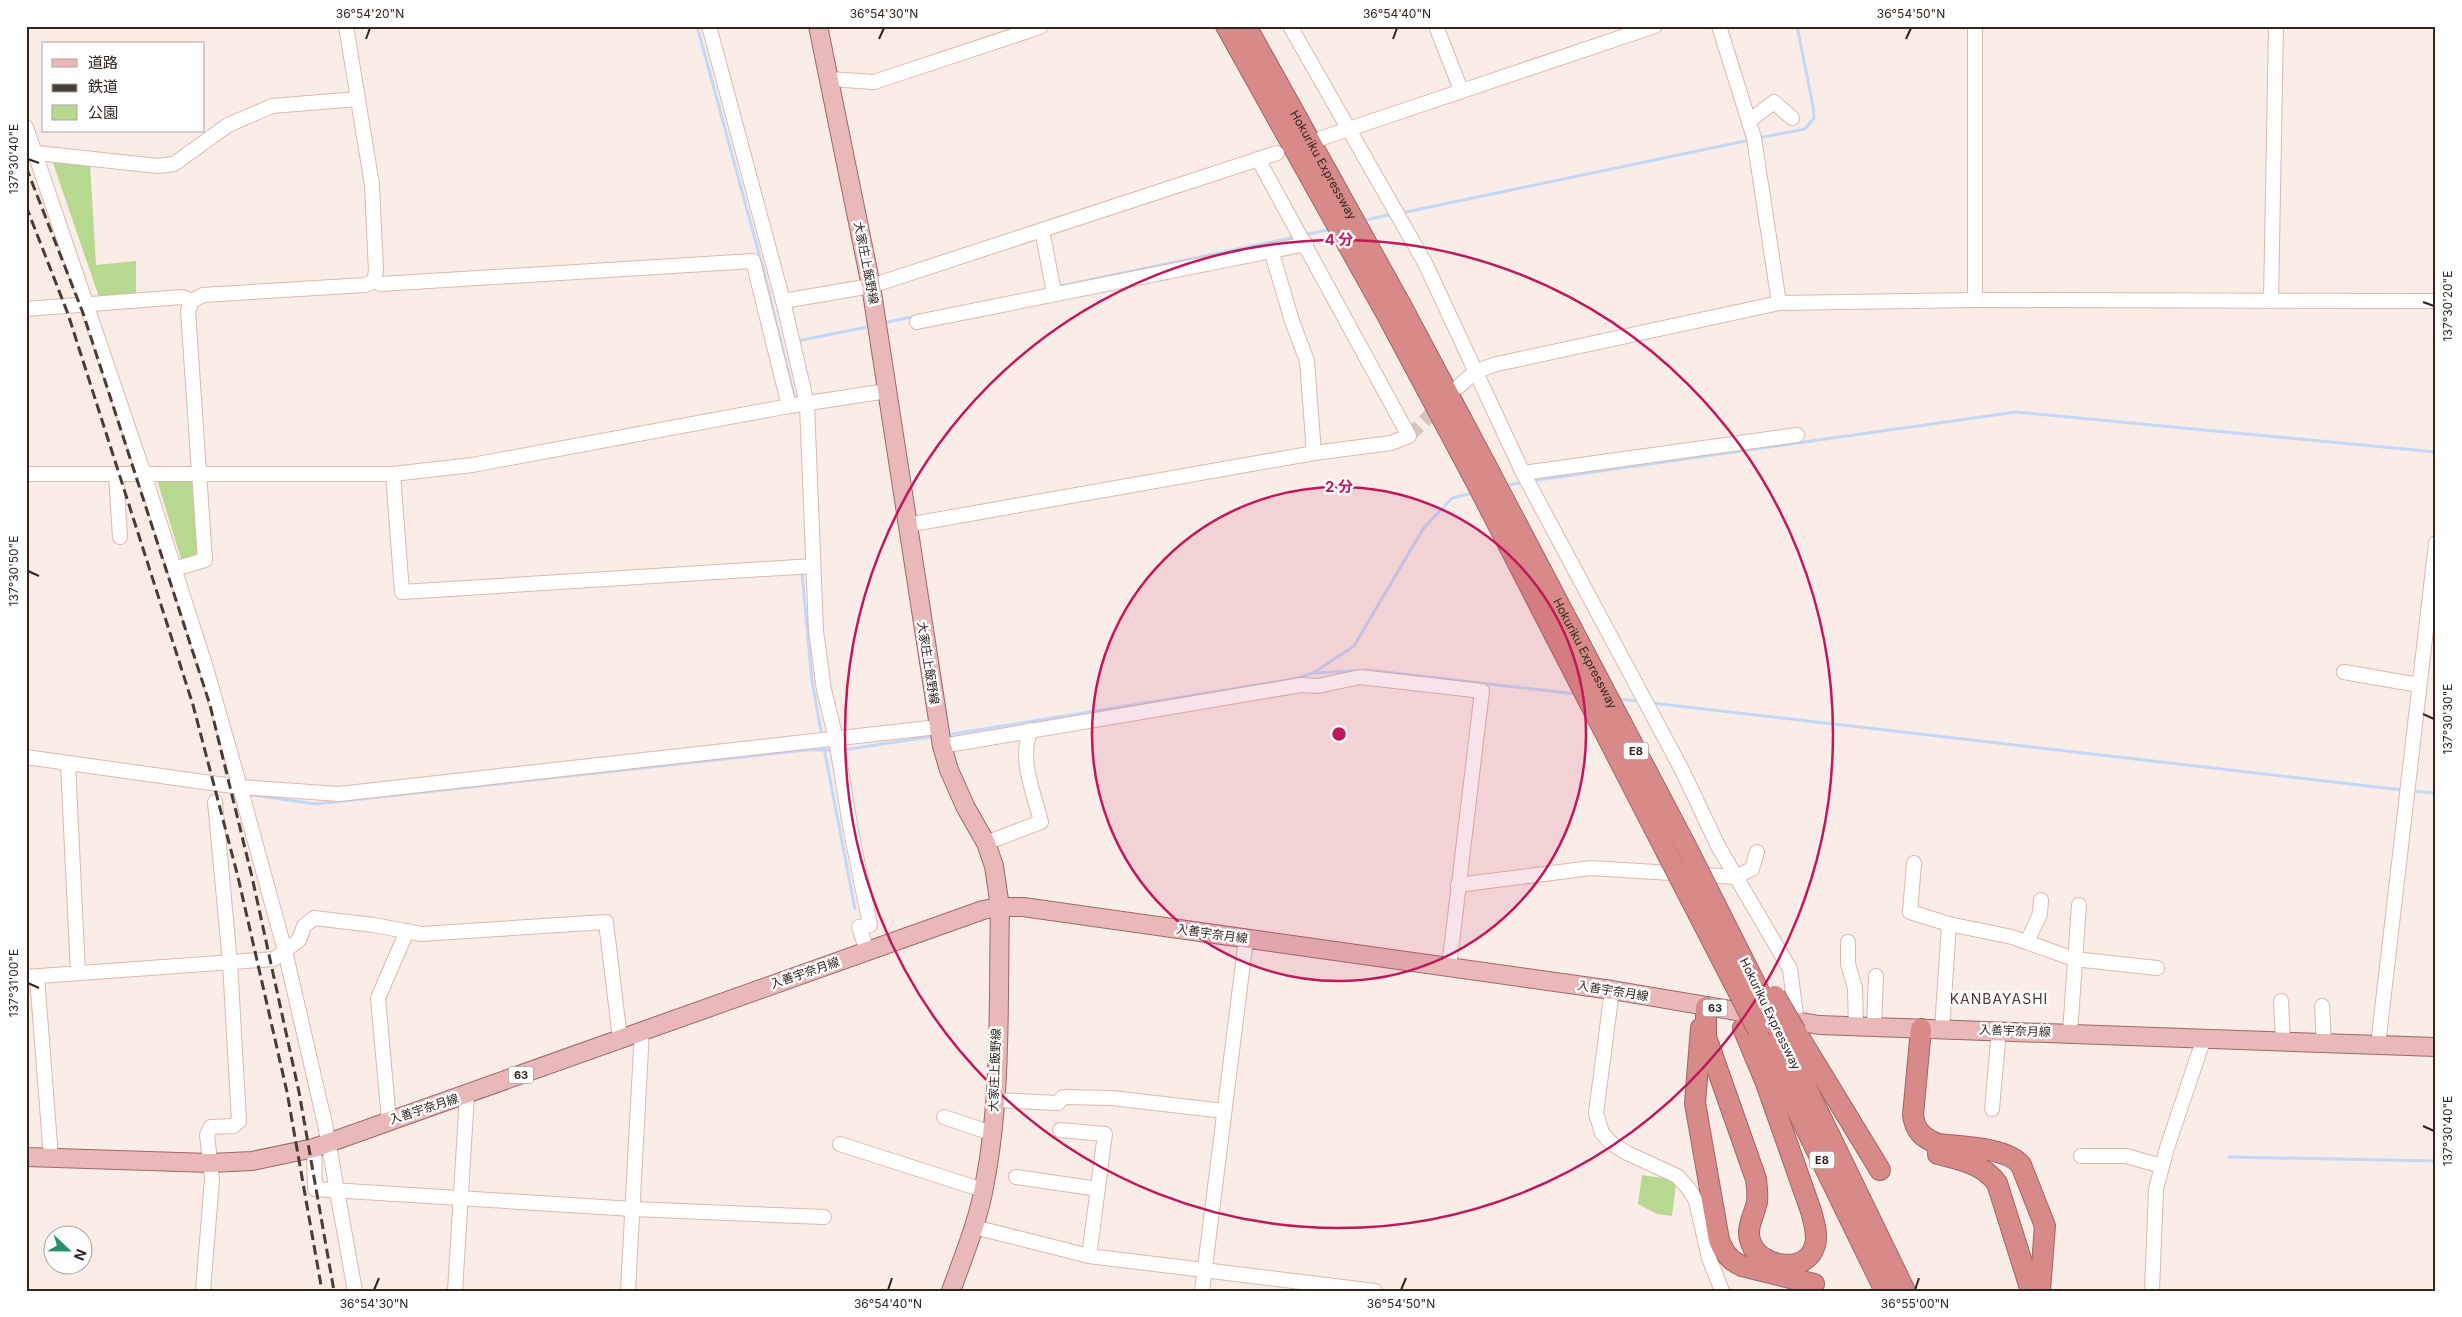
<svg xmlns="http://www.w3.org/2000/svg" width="2462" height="1317" font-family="Inter,'Noto Sans JP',sans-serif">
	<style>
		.green { fill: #b7d88f }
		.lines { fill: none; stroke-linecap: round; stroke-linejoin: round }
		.stream { stroke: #c3d8f7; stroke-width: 3 }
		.minor-tunnel { stroke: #d2c4bf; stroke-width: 14; stroke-dasharray: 14 7; stroke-linecap: butt }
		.minor-casing { stroke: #dbb9ad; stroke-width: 16 }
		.major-casing { stroke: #9e6764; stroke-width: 20 }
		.highway-casing { stroke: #9e6764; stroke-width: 22 }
		.minor { stroke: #fff; stroke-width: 14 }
		.major { stroke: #e8b9b8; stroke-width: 18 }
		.highway { stroke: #d88a88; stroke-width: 20 }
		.rail { stroke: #493c37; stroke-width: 3; stroke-dasharray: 10 5; stroke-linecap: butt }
		.highway-bridge-casing { stroke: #9e6764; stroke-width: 22; stroke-linecap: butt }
		.highway-bridge { stroke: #d88a88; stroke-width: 20 }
		.ticks { fill: none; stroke: #312520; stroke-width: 2 }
		.ring { fill: none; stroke: #c2185b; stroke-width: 2.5 }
		.labels { text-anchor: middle; stroke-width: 5; stroke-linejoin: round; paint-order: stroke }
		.shield { fill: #fdfdfd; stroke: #6e6662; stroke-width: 1 }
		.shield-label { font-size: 11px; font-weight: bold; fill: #312520 }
		.street-label { font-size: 12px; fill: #312520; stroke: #fdfdfd }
		.neighbourhood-label { font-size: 14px; letter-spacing: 1px; fill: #52372d; stroke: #fdfdfd }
		.centre { fill: #c2185b; stroke: #fdfdfd; stroke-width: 2.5 }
		.ring-label { font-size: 15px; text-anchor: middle; font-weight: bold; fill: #c2185b; stroke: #fdfdfd; stroke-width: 5; stroke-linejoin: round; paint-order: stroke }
		.neatline { fill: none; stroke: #312520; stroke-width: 2 }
		.ticks-label { font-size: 12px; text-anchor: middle; fill: #312520 }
	</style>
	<rect width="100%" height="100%" fill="#faece7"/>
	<g class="green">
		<path d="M 52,160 L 90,164 L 96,265 L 136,261 L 136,295 L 99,297 Z"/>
		<path d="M 157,480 L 191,481 L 194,484 L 200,558 L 182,562 Z"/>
		<path d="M 1642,1175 L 1669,1179 L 1676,1184 L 1672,1216 L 1657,1214 L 1638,1204 Z"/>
	</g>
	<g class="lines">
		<g class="stream">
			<path d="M 697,26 L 764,272 L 795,400"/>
			<path d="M 1758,138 L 1805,129 L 1814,118 L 1813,106 L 1797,26"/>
			<path d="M 1401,213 L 1750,140"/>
			<path d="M 1362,221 L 1392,214"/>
			<path d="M 1304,235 L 1332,229"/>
			<path d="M 1056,287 L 1295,237"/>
			<path d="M 883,323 L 916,316"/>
			<path d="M 797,341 L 872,326"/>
			<path d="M 1531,481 L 2016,412 L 2436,452"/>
			<path d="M 1504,486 L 1525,482"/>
			<path d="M 802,573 L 812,681 L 822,737"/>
			<path d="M 1314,673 L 1368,670 L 1576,694"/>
			<path d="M 1617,699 L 1640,701"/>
			<path d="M 1652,703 L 2403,790"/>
			<path d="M 946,735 L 1294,679 L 1313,673 L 1354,646 L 1423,529 L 1452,498 L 1473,493"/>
			<path d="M 823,743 L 855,909"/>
			<path d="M 843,750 L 935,736"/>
			<path d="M 2412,791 L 2436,793"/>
			<path d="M 246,794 L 316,804 L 806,750 L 834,750"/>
			<path d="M 2229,1157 L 2436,1161"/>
		</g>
		<path class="minor-tunnel" d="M 1409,436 L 1442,403"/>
		<defs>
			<g id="minor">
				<path d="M 346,26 L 372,185 L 376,271 L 374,281"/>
				<path d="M 709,26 L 783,301"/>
				<path d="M 1290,26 L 1425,263 L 1523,473 L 1682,770 L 1718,846 L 1790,969 L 1797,1023"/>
				<path d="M 1436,26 L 1461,90"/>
				<path d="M 1719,26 L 1754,138 L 1779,303"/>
				<path d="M 1975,26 L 1975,300"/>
				<path d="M 829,79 L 874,82 L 1040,27"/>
				<path d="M 1749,121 L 1774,102 L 1792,118"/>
				<path d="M 26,127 L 144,474 L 206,668 L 240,787 L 285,951 L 325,1124 L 355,1291"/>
				<path d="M 1322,138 L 1655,26"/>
				<path d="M 28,152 L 158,166 L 174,164 L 228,125 L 272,106 L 357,99"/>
				<path d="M 1042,230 L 1054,293"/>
				<path d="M 1271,250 L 1292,321 L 1307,361 L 1314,453"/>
				<path d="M 2271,301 L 2276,26"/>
				<path d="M 26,309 L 182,297 L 192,301"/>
				<path d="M 917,322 L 1306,244"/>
				<path d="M 1458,387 L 1476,371 L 1497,364 L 1779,303 L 1975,300 L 2436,301"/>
				<path d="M 1523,473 L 1797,435"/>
				<path d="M 26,474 L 393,474 L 472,465 L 789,406 L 887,391"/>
				<path d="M 116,474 L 120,537"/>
				<path d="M 393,474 L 402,592 L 813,566"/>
				<path d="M 907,525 L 1314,453 L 1391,443 L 1409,436 L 1258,159"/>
				<path d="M 174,569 L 205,560 L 188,311 L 192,301 L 203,295 L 365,285 L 374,281 L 381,284 L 753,261 L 789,406"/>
				<path d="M 2344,672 L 2419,685"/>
				<path d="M 942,746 L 1301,685 L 1318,686 L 1360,677 L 1482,691 L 1449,967"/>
				<path d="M 26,757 L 240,787 L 339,794 L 938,727"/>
				<path d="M 68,764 L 78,973"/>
				<path d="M 986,843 L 1041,822 C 1034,793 1018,758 1031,730"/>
				<path d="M 1914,863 L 1910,912 L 1949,924"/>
				<path d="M 1458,885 L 1591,868 L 1735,877 L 1752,869 L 1757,852"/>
				<path d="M 1848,942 L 1848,964 L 1855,988 L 1856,1026"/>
				<path d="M 2027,942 L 2040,914 L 2041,900"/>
				<path d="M 867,951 L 859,927 L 870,925 L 851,831 L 836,739 L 824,690 L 816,631 L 807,404 L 783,301 L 871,286 L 1277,153"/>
				<path d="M 26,977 L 274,959 L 299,940 L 304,926 L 314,918 L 374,925 L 421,934 L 606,922 L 620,1039"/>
				<path d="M 37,977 L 51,1158"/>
				<path d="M 1612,990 L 1596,1113 L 1602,1133 L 1611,1143 L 1627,1153 L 1677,1176 L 1689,1189 L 1696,1201 L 1709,1258 L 1722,1291"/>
				<path d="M 2281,1001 L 2283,1041"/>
				<path d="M 2322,1006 L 2324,1043"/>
				<path d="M 1874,1027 L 1876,976"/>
				<path d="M 1942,1029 L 1949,924 L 2012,937 L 2074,959 L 2157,968"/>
				<path d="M 2070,1033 L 2079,905"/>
				<path d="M 2378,1045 L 2436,543"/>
				<path d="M 995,1100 L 1058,1103 L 1063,1097 L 1112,1098 L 1224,1111"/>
				<path d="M 1992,1109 L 1999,1030"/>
				<path d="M 944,1117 L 991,1133"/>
				<path d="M 389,1121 L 378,998 L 407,931"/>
				<path d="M 1060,1130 L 1105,1134 L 1089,1256"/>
				<path d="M 840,1144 L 983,1190"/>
				<path d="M 314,1148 L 315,1189 L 633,1209 L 824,1217"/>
				<path d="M 2081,1156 L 2126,1156 L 2162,1166"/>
				<path d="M 1016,1177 L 1098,1189"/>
				<path d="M 974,1227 L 1089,1256 L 1375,1291"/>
				<path d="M 203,1291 L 212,1179 L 207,1135 L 211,1127 L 233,1126 L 239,1121 L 230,963 L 215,802"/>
				<path d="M 455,1291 L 467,1095"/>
				<path d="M 628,1291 L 642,1030"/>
				<path d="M 1202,1291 L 1246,939"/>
				<path d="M 2152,1291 L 2156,1189 L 2167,1148 L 2204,1038"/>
			</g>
			<g id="major">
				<path d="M 818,26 L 871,286 L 942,746 L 949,770 L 966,808 L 986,843 L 994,866 L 1000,907 C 998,998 1002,1092 985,1182 C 979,1219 964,1255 951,1291"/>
				<path d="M 26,1157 L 210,1163 L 252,1161 L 314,1148 L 983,910 L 1000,907 L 1023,907 L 1612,990 L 1819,1025 L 2436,1047"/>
			</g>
			<g id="highway">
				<path d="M 1226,26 L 1386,313 L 1473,476"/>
				<path id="s1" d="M 1246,26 L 1402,307 L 1490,473"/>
				<path d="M 1706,1007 L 1706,1037 L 1756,1179 C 1757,1187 1758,1194 1757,1202 C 1754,1216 1745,1229 1751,1243 C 1760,1268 1807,1275 1815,1245 C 1818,1234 1814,1222 1811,1211 L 1766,1083 L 1743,1028"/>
				<path d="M 1701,1028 L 1695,1103 L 1719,1240 C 1724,1253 1729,1260 1742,1266 L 1814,1284"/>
				<path d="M 1921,1029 L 1913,1115 C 1915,1131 1923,1138 1938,1144 C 1961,1147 2007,1147 2021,1165 L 2045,1226 L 2040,1291"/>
				<path d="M 1758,1030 L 1885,1291"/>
				<path d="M 1779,1031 L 1905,1291"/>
				<path d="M 1796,1032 L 1880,1170"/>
				<path d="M 1938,1154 C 1960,1160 1982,1163 1997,1183 L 2031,1291"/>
			</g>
		</defs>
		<use href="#minor" class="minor-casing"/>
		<use href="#major" class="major-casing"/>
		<use href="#highway" class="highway-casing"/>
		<use href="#minor" class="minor"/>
		<use href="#major" class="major"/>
		<use href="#highway" class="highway"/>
		<g class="rail">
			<path d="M 26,167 L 83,313 L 210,705 L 252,877 L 299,1092 L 334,1291"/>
			<path d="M 26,206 L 68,314 L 193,705 L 238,877 L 287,1092 L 322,1291"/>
		</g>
		<defs>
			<g id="highway-bridge">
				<path id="s2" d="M 1490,473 L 1687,848 L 1779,1031"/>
				<path d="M 1473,476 L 1758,1030"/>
				<path d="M 1775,996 L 1796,1032"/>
			</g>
		</defs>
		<use href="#highway-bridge" class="highway-bridge-casing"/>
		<use href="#highway-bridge" class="highway-bridge"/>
	</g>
	<path class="ticks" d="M 366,39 L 370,28M 879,39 L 884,28M 1393,39 L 1397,28M 1906,39 L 1911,28M 28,159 L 39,163M 2423,302 L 2434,306M 28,571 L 39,576M 2423,714 L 2434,719M 28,983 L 39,988M 2423,1126 L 2434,1131M 374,1290 L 379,1278M 888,1290 L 892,1278M 1401,1290 L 1406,1278M 1915,1290 L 1919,1278"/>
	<circle cx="1339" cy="734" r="247" fill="#c2185b" fill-opacity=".12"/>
	<g class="ring">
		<circle cx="1339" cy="734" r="247"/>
		<circle cx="1339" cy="734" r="494"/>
	</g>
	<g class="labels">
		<g class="shield">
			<rect x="1623.5" y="742.5" width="25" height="17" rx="4"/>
			<rect x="1702.5" y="999.5" width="25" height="17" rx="4"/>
			<rect x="508.5" y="1066.5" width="25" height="17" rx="4"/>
			<rect x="1809.5" y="1151.5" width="25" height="17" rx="4"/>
		</g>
		<g class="shield-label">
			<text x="1636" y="755">E8</text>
			<text x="1715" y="1012">63</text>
			<text x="521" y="1079">63</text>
			<text x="1822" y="1164">E8</text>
		</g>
		<g class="street-label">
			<text dy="4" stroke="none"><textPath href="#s1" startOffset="159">Hokuriku Expressway</textPath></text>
			<text transform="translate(866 263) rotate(79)" y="4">大家庄上飯野線</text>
			<text dy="4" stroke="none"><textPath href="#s2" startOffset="204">Hokuriku Expressway</textPath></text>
			<text transform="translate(928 663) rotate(81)" y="4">大家庄上飯野線</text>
			<text transform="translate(1212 934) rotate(8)" y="4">入善宇奈月線</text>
			<text transform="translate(805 973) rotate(-19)" y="4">入善宇奈月線</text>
			<text transform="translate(1613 991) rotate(9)" y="4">入善宇奈月線</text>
			<text transform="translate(1770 1014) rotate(64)" y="4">Hokuriku Expressway</text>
			<text transform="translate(2015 1031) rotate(2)" y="4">入善宇奈月線</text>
			<text transform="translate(995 1070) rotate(-88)" y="4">大家庄上飯野線</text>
			<text transform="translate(424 1109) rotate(-18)" y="4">入善宇奈月線</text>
		</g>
		<g class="neighbourhood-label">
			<text x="1999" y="1004">KANBAYASHI</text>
		</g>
	</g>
	<circle cx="1339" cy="734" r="8" class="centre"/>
	<g class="ring-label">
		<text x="1339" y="245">4 分</text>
		<text x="1339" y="492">2 分</text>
	</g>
	<rect width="2462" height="1317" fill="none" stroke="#fdfdfd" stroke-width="55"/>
	<rect x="42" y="42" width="162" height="90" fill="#fdfdfd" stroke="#aba7a5"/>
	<rect x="52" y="59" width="25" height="8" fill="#e8b9b8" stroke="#aba7a5"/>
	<text x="88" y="68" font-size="15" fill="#312520">道路</text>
	<rect x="52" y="84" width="25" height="8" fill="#493c37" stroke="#aba7a5"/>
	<text x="88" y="92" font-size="15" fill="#312520">鉄道</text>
	<rect x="52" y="105" width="25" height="15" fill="#b7d88f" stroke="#aba7a5"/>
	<text x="88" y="118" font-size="15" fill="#312520">公園</text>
	<g transform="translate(68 1250) rotate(112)"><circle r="24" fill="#fdfdfd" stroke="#aba7a5"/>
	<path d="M0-4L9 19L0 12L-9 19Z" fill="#2a906c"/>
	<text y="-8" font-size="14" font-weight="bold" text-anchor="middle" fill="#312520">N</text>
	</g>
	<rect x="28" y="28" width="2406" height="1262" class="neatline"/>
	<g class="ticks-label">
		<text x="370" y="18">36°54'20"N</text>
		<text x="884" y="18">36°54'30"N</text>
		<text x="1397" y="18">36°54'40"N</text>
		<text x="1911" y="18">36°54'50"N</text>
		<text transform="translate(14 159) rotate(-90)" y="4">137°30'40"E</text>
		<text transform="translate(2448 306) rotate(-90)" y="4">137°30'20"E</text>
		<text transform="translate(14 571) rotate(-90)" y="4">137°30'50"E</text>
		<text transform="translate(2448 719) rotate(-90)" y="4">137°30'30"E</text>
		<text transform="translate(14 983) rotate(-90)" y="4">137°31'00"E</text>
		<text transform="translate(2448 1131) rotate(-90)" y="4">137°30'40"E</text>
		<text x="374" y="1308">36°54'30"N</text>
		<text x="888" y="1308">36°54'40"N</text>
		<text x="1401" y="1308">36°54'50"N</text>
		<text x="1915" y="1308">36°55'00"N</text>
	</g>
</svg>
